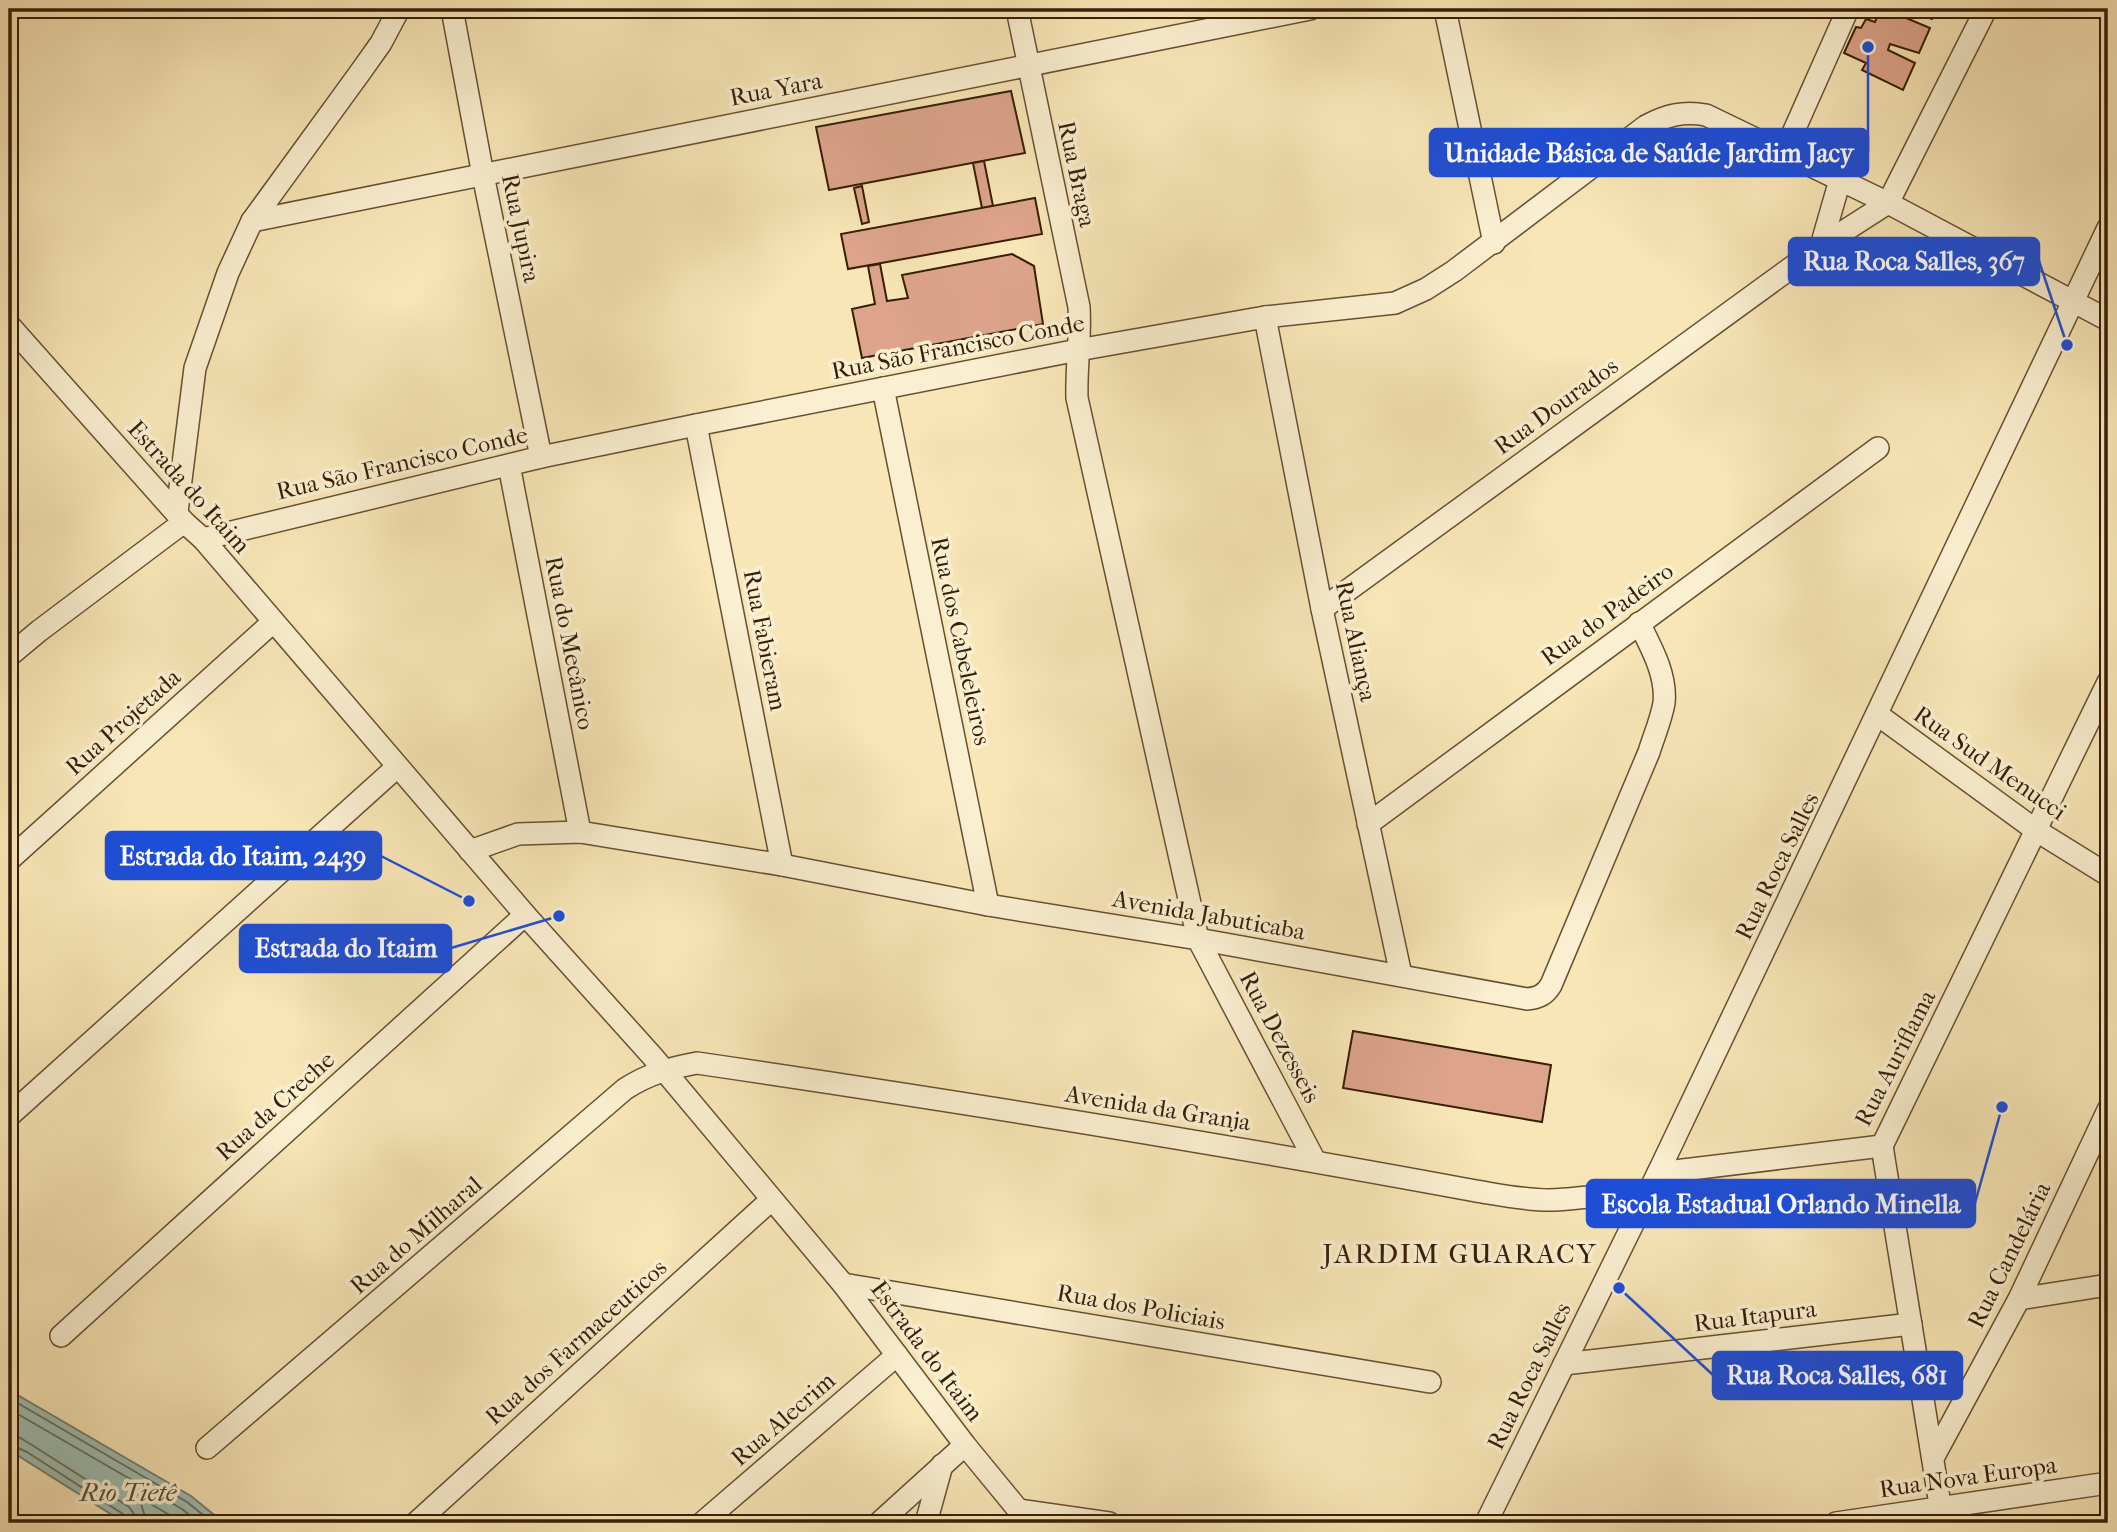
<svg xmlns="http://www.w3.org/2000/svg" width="2117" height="1532" font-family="'IM FELL French Canon',serif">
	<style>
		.water { fill: #9ebeb3; stroke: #757e6e; stroke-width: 2 }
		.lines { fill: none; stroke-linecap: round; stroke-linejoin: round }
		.shore { stroke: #6a6e5c; stroke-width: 2 }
		.building { fill: #dda48b; stroke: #371e06; stroke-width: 2 }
		.minor-casing { stroke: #675032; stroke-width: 24 }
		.minor { stroke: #faefd0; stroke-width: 21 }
		.labels { text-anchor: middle; stroke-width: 7; stroke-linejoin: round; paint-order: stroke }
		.street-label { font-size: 24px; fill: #371e06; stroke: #faefd0 }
		.water-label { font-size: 26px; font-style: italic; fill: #564e3a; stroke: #faefd0 }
		.quarter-label { font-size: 28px; letter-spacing: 2px; fill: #371e06; stroke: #faefd0 }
		.leader { fill: none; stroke: #1d4ed8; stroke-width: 2.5 }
		.callout-dot { fill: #1d4ed8; stroke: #faefd0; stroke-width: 2.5 }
		.callout { fill: #1d4ed8; stroke: #1d4ed8; stroke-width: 2.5 }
		.callout-label { font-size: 26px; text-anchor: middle; font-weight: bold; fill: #fff }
	</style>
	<rect width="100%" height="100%" fill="#f8e6b6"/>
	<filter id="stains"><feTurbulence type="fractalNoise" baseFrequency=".00286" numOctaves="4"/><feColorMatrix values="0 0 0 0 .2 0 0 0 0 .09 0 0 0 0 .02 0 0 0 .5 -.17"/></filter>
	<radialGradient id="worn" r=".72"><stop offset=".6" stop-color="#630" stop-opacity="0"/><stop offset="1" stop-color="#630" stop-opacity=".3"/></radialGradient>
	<path class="water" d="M 9,1390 L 191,1496 L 224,1523 L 125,1523 L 9,1450 Z"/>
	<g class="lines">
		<g class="shore">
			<path d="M 9,1398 L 187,1502 L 213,1523"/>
			<path d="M 9,1409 L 182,1509 L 199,1523"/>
			<path d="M 9,1435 L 17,1436 L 32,1445 L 129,1507 L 134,1514 L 136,1523"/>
			<path d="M 9,1444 L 27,1452 L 123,1514 L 127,1523"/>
			<path d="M 147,1523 L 141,1504 L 144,1500 L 183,1523"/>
		</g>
	</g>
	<g class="building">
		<path d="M 1869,9 L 1903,9 L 1899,15 L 1930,28 L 1919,53 L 1890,44 L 1888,50 L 1915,63 L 1903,90 L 1862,70 L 1866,63 L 1844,53 L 1856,27 L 1861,28 L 1866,19 L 1875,22 L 1877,17 L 1867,12 Z"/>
		<path d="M 1904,9 L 1938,9 L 1932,19 Z"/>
		<path d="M 1011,91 L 1025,153 L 829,190 L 816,127 Z"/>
		<path d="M 984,161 L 993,206 L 982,208 L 973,163 Z"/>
		<path d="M 862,186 L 869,222 L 862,224 L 854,188 Z"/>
		<path d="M 1035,198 L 1042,234 L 848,269 L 841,234 Z"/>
		<path d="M 1012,254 L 1034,266 L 1043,324 L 862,358 L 852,309 L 875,304 L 868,266 L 880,264 L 887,301 L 908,298 L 902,275 Z"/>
		<path d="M 1353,1031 L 1551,1065 L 1542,1122 L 1343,1088 Z"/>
	</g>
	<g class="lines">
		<defs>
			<g id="minor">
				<path d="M 452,9 L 483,175 L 541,457"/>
				<path d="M 1017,9 L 1079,307 C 1081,337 1076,367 1077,398 L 1198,939 L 1315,1161"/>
				<path d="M 1445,9 L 1494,243"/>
				<path d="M 1784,153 L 1848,9"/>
				<path d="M 252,221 L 1310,9"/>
				<path d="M 1821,246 L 1840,180"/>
				<path d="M 1265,317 L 1322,609 L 1401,975"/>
				<path d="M 9,325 L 184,522 L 203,539 L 528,918 L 653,1057 L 843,1284 L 965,1445 L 1029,1523"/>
				<path d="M 883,388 L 988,905"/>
				<path d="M 696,425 L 782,865"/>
				<path d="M 509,465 L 580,832"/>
				<path d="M 177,512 L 195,368 L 228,273 L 252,221 L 359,74 L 381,43 L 399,9"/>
				<path d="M 203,539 L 541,457 L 696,425 L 1078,350 L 1265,317 L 1395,303 L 1426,289 L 1454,271 L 1646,126 C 1667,115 1683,111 1706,115 L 1888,203 L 2108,320"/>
				<path d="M 1322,609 L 1821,246 L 1888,203 L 1986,9"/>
				<path d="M 9,656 L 39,631 L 184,522"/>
				<path d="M 1878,715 L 2037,831 L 2108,875"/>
				<path d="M 1368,824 L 1878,448"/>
				<path d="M 470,851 L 518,834 L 580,832 L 782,865 L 988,905 L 1198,939 L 1527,999 C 1538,998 1545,995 1551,985 L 1649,752 C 1654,736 1661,720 1664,703 C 1667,675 1651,647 1639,623"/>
				<path d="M 9,860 L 273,622"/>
				<path d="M 9,1116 L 397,767"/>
				<path d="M 1882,1146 L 2108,682"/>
				<path d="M 1882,1146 L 1943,1523"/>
				<path d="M 1658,1173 L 1882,1146"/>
				<path d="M 843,1284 L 1430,1382"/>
				<path d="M 2019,1299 L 2108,1285"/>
				<path d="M 61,1336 L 525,915"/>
				<path d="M 1564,1364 L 1911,1324"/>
				<path d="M 207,1448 L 625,1089 C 648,1074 670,1068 697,1063 C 957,1101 1217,1143 1476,1191 C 1500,1195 1524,1200 1549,1200 C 1585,1200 1607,1189 1643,1203"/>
				<path d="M 1933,1458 L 2019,1299 L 2108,1110"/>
				<path d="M 1018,1510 L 1109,1523"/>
				<path d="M 416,1523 L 771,1200"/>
				<path d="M 702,1523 L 897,1355"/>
				<path d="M 879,1523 L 965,1445"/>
				<path d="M 926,1523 L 942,1465"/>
				<path d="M 1486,1523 L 1658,1173 L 2108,228"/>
				<path d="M 1836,1523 L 2108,1483"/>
			</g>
		</defs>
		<use href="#minor" class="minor-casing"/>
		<use href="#minor" class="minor"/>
	</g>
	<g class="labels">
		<g class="street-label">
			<text transform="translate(776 89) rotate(-11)" y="8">Rua Yara</text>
			<text transform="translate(1077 174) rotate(78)" y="8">Rua Braga</text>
			<text transform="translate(521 228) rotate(78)" y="8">Rua Jupira</text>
			<text transform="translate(958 347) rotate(-11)" y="8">Rua São Francisco Conde</text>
			<text transform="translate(1556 406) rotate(-36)" y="8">Rua Dourados</text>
			<text transform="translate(402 463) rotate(-13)" y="8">Rua São Francisco Conde</text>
			<text transform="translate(189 487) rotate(48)" y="8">Estrada do Itaim</text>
			<text transform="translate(1607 614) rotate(-36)" y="8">Rua do Padeiro</text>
			<text transform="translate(765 640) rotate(79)" y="8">Rua Fabieram</text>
			<text transform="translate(961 641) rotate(78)" y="8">Rua dos Cabeleleiros</text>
			<text transform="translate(1356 641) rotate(78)" y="8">Rua Aliança</text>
			<text transform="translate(570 643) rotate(79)" y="8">Rua do Mecânico</text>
			<text transform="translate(123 722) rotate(-42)" y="8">Rua Projetada</text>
			<text transform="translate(1990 763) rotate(35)" y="8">Rua Sud Menucci</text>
			<text transform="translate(1777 866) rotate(-64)" y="8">Rua Roca Salles</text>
			<text transform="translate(1209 915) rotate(10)" y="8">Avenida Jabuticaba</text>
			<text transform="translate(1280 1037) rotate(62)" y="8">Rua Dezesseis</text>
			<text transform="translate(1895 1058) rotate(-63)" y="8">Rua Auriflama</text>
			<text transform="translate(275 1106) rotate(-42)" y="8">Rua da Creche</text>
			<text transform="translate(1158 1108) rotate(9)" y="8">Avenida da Granja</text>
			<text transform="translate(416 1235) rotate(-41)" y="8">Rua do Milharal</text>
			<text transform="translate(2009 1255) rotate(-64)" y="8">Rua Candelária</text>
			<text transform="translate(1141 1307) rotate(10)" y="8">Rua dos Policiais</text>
			<text transform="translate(1755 1316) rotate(-7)" y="8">Rua Itapura</text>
			<text transform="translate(576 1342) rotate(-42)" y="8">Rua dos Farmaceuticos</text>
			<text transform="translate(927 1351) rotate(53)" y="8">Estrada do Itaim</text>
			<text transform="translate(1529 1376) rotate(-64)" y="8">Rua Roca Salles</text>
			<text transform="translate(783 1419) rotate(-41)" y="8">Rua Alecrim</text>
			<text transform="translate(1968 1477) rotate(-8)" y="8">Rua Nova Europa</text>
		</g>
		<g class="water-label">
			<text x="128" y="1501">Rio Tietê</text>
		</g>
		<g class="quarter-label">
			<text x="1460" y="1263">JARDIM GUARACY</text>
		</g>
	</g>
	<path class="leader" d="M1868 47L1868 152M2067 345L2039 261M469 901L381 856M559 916L451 948M2002 1107L1975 1203M1619 1288L1713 1375"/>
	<g class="callout-dot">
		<circle cx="1868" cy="47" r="7"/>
		<circle cx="2067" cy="345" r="7"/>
		<circle cx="469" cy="901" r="7"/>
		<circle cx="559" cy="916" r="7"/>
		<circle cx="2002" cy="1107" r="7"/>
		<circle cx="1619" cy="1288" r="7"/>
	</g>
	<g class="callout">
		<rect x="1430" y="129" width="438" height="47" rx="7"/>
		<rect x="1789" y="238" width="250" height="47" rx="7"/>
		<rect x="106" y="832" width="275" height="47" rx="7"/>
		<rect x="240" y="925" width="211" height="47" rx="7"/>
		<rect x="1587" y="1180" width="388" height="47" rx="7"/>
		<rect x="1713" y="1352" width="249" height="47" rx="7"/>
	</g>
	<g class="callout-label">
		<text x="1649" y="162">Unidade Básica de Saúde Jardim Jacy</text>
		<text x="1914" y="270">Rua Roca Salles, 367</text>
		<text x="243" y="865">Estrada do Itaim, 2439</text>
		<text x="346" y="957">Estrada do Itaim</text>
		<text x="1781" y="1213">Escola Estadual Orlando Minella</text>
		<text x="1837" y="1384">Rua Roca Salles, 681</text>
	</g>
	<rect width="2117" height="1532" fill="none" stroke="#f8e6b6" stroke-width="35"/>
	<rect x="10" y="10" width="2096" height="1511" fill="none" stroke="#371e06" stroke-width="3.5"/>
	<rect x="18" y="18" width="2082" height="1497" fill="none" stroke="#371e06" stroke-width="2"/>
	<rect width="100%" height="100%" filter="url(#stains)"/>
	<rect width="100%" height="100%" fill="url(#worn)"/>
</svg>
